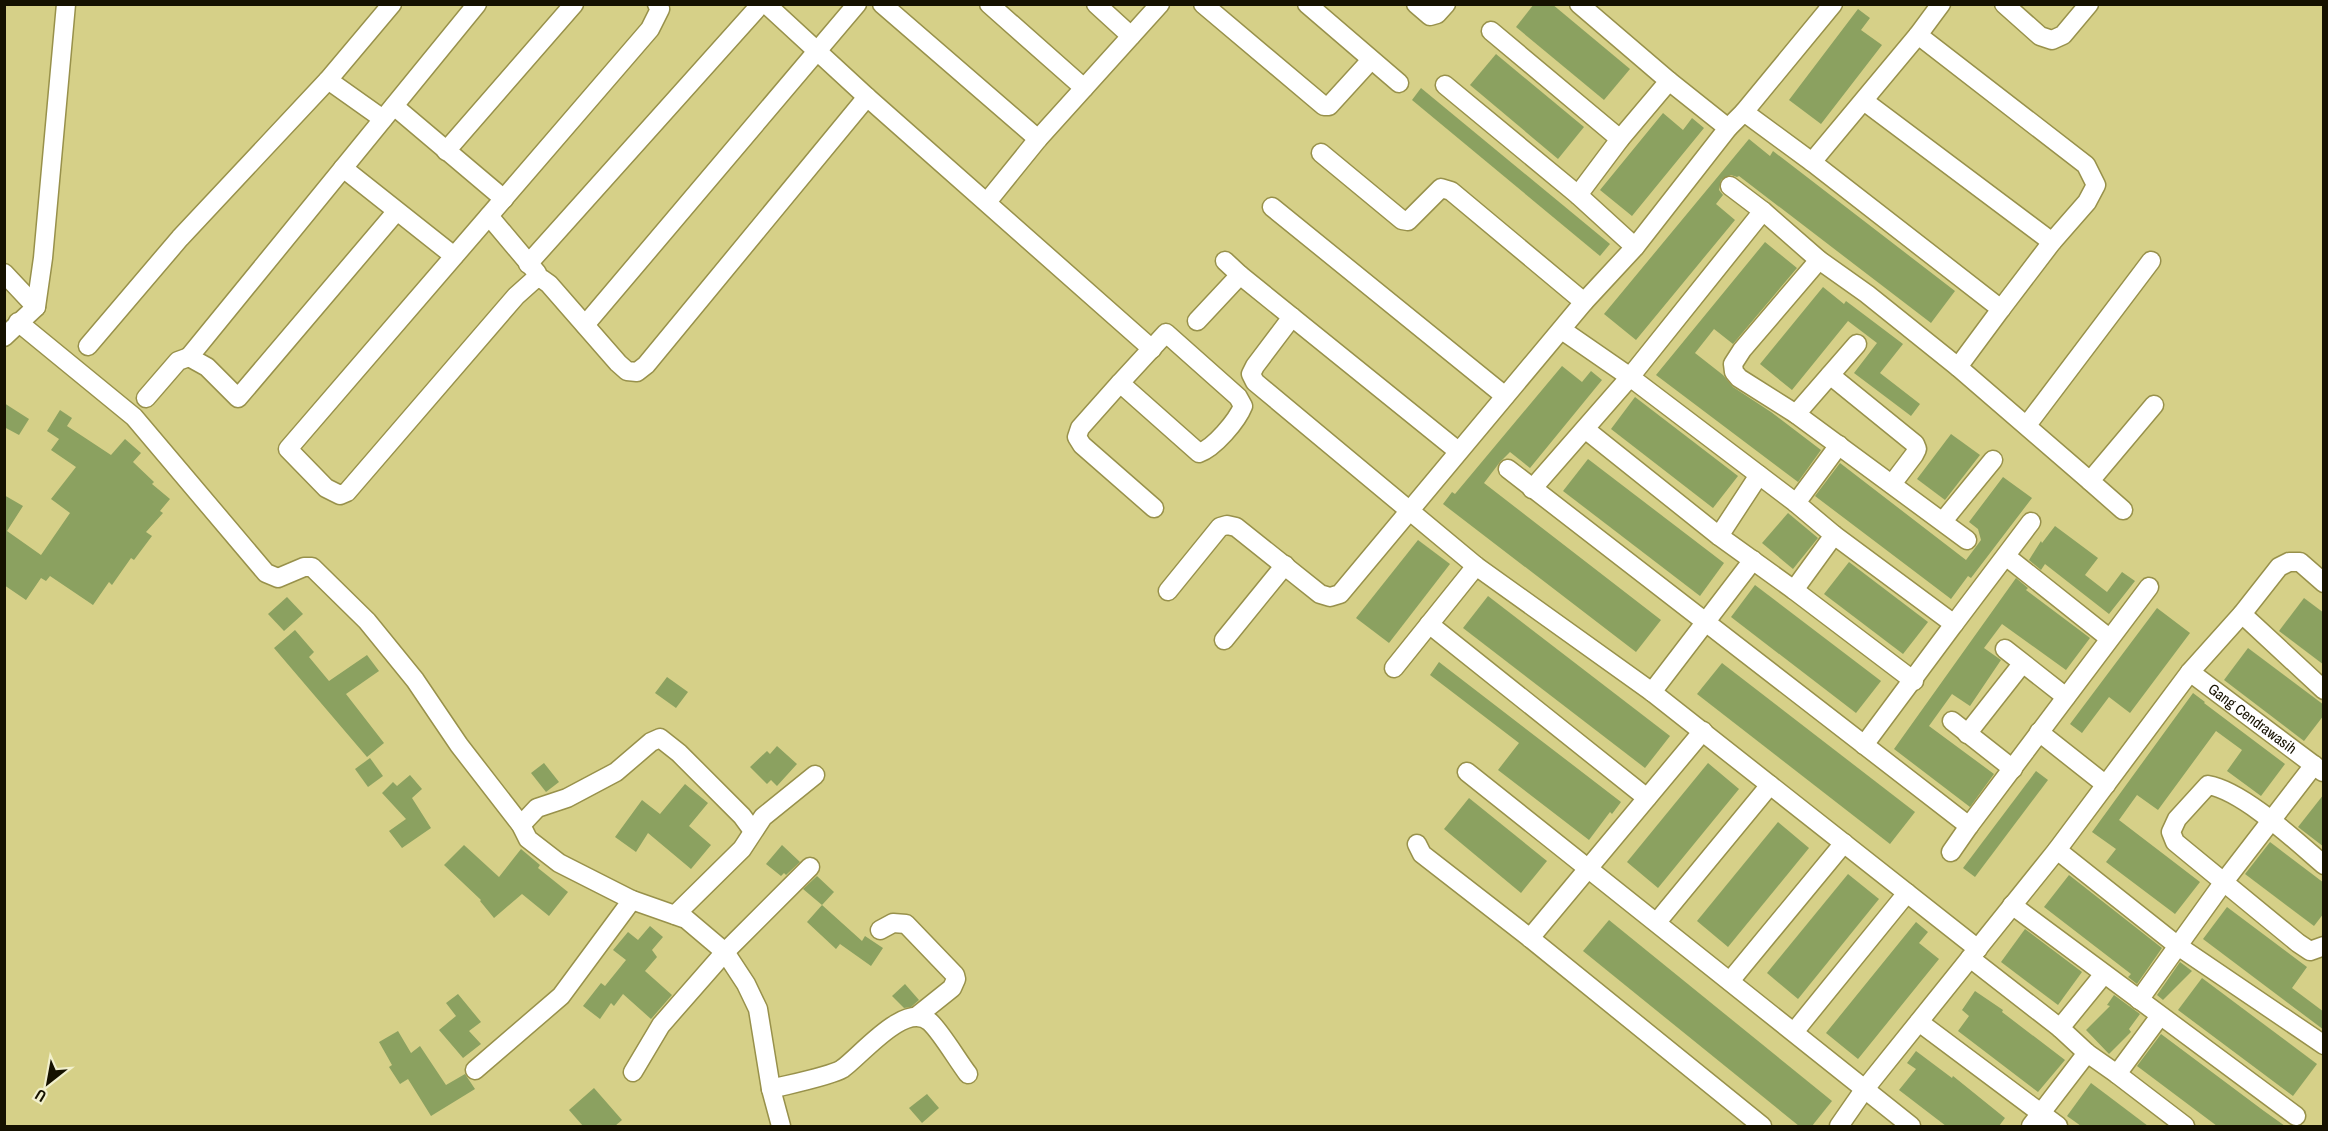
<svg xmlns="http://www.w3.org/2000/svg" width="2328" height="1131" font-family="'Archivo Narrow',sans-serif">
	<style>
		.building { fill: #8ba160 }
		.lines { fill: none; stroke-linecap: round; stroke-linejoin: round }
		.street-casing { stroke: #98914b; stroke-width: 21 }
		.street { stroke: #fff; stroke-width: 18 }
		.labels { text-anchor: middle; stroke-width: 4.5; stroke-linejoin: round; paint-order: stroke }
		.street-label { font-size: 15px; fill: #151100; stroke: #f2f0cc }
	</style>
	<rect width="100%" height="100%" fill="#d6d088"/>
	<g class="building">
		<path d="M 1534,4 L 1552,4 L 1630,69 L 1604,100 L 1516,27 Z"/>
		<path d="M 1858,9 L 1870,18 L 1861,30 L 1882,45 L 1821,124 L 1789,100 Z"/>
		<path d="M 1496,54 L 1584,127 L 1558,159 L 1470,85 Z"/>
		<path d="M 1421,88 L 1610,244 L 1600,256 L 1412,100 Z"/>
		<path d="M 1663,113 L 1683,130 L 1692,118 L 1704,128 L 1632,216 L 1600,190 Z"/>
		<path d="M 1749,139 L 1770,156 L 1773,151 L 1955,291 L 1931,323 L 1739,176 L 1737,177 L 1731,175 L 1721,180 L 1719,190 L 1723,195 L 1716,204 L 1735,220 L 1636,340 L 1604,314 Z"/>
		<path d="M 1765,242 L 1797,268 L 1733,344 L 1714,329 L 1695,353 L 1723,375 L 1733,387 L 1771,412 L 1821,450 L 1798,482 L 1656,375 Z"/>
		<path d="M 1823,287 L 1844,304 L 1846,301 L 1903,344 L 1880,373 L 1920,404 L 1911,416 L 1854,373 L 1877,343 L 1848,321 L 1792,390 L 1760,364 Z"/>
		<path d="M 1562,366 L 1582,382 L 1591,371 L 1602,380 L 1530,468 L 1510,452 L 1500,462 L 1484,483 L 1661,620 L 1636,652 L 1443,504 L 1452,492 L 1455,494 Z"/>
		<path d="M 1635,397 L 1738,476 L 1713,508 L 1611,429 Z"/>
		<path d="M 4,403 L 29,419 L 19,435 L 4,427 Z"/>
		<path d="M 60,410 L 72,418 L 67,426 L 111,455 L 125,439 L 141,453 L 133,462 L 154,482 L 152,484 L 170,499 L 160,511 L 163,513 L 146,532 L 152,536 L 134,560 L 131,558 L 112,585 L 109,582 L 93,605 L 50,576 L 46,581 L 41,578 L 26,600 L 4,585 L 4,495 L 23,506 L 7,531 L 41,555 L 70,513 L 51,499 L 76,467 L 51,450 L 59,439 L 47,431 Z"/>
		<path d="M 1951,434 L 1980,455 L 1945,500 L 1917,479 Z"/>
		<path d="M 1588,459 L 1724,563 L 1700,596 L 1563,491 Z"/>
		<path d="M 1840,463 L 1966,560 L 1981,540 L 1978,529 L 1969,522 L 2003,477 L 2032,498 L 1971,578 L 1968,576 L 1951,599 L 1815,496 Z"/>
		<path d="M 1788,513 L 1818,538 L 1793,569 L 1762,543 Z"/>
		<path d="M 2055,526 L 2098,558 L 2085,575 L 2107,592 L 2122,572 L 2135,581 L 2109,614 L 2045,564 L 2041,570 L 2029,560 L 2041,541 L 2042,543 Z"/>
		<path d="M 1418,540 L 1450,564 L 1389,643 L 1356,618 Z"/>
		<path d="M 1849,562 L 1928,622 L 1903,654 L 1824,594 Z"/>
		<path d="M 2016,578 L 2028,588 L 2026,590 L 2090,638 L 2066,670 L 2002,624 L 1984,648 L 2001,660 L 1970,706 L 1952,694 L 1929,726 L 1994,774 L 1970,807 L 1894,749 Z"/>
		<path d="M 1755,585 L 1881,681 L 1856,713 L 1731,617 Z"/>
		<path d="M 1488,596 L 1670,736 L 1645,768 L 1463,628 Z"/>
		<path d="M 287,597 L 303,614 L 284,631 L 268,614 Z"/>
		<path d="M 2304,598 L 2324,613 L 2324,665 L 2279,631 Z"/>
		<path d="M 2157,608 L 2190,633 L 2130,713 L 2109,697 L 2082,733 L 2070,724 Z"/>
		<path d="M 295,630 L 314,652 L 309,657 L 329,681 L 367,655 L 379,671 L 346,694 L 384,743 L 367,757 L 274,648 Z"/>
		<path d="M 2248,648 L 2324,705 L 2324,715 L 2304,741 L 2224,680 Z"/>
		<path d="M 1439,662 L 1621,802 L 1612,814 L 1610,812 L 1589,840 L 1498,770 L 1519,743 L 1430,675 Z"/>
		<path d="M 1722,663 L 1915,812 L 1890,844 L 1697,694 Z"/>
		<path d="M 667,677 L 688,692 L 676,708 L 655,693 Z"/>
		<path d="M 2193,693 L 2205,702 L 2204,703 L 2285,764 L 2261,796 L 2227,771 L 2242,750 L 2216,731 L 2158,810 L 2137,795 L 2119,820 L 2200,882 L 2175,914 L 2106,862 L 2116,849 L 2092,832 Z"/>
		<path d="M 777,746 L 797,764 L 777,786 L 771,780 L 767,784 L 750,767 L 767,751 L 770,754 Z"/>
		<path d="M 370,758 L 383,776 L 368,787 L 355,769 Z"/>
		<path d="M 544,763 L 559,782 L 546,792 L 531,773 Z"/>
		<path d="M 1708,763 L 1739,789 L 1658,888 L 1627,862 Z"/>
		<path d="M 2036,771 L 2048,780 L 1975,877 L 1963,868 Z"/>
		<path d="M 410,775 L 422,789 L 412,798 L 431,828 L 402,848 L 389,831 L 406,819 L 382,793 L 393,782 L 397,786 Z"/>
		<path d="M 685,784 L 708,803 L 689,826 L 711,845 L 691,869 L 648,833 L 636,852 L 615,837 L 642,800 L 660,814 Z"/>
		<path d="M 2324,794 L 2324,847 L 2298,827 Z"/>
		<path d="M 1469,798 L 1547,861 L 1521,893 L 1444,829 Z"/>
		<path d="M 1778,822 L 1809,848 L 1728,947 L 1697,921 Z"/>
		<path d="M 2270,842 L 2324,883 L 2324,913 L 2314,926 L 2245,874 Z"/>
		<path d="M 464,845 L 499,877 L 521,849 L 540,865 L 538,868 L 568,892 L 549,916 L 522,894 L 494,918 L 480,901 L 481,900 L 444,865 Z"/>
		<path d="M 782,845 L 800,862 L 786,875 L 784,873 L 781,876 L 766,864 Z"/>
		<path d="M 1848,874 L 1879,899 L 1798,999 L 1767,973 Z"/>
		<path d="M 2069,875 L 2162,948 L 2137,984 L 2128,977 L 2131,974 L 2044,907 Z"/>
		<path d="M 817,876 L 834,892 L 822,905 L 803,889 Z"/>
		<path d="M 822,905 L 862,941 L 865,936 L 883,948 L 871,966 L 840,944 L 836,949 L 807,922 Z"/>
		<path d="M 2227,907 L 2307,967 L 2292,988 L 2324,1012 L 2324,1030 L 2203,939 Z"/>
		<path d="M 1609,920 L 1832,1101 L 1812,1126 L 1799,1126 L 1583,951 Z"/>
		<path d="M 1916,922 L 1928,932 L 1919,943 L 1939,959 L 1858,1059 L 1826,1033 Z"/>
		<path d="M 650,926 L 663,937 L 652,950 L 657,957 L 645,971 L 672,995 L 651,1019 L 623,994 L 614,1006 L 611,1003 L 600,1019 L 583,1006 L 601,983 L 605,986 L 626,960 L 613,950 L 628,932 L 638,940 Z"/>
		<path d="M 2025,929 L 2082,972 L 2058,1005 L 2001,962 Z"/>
		<path d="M 2180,962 L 2192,971 L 2163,1000 L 2157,995 Z"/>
		<path d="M 2202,978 L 2317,1064 L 2293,1096 L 2178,1010 Z"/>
		<path d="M 905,984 L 919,1000 L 911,1007 L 904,1008 L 892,996 Z"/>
		<path d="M 1975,991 L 2003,1010 L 2002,1012 L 2065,1060 L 2038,1092 L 1958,1031 L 1969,1016 L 1962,1010 Z"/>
		<path d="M 458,994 L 481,1022 L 469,1031 L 481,1044 L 463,1058 L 439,1030 L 456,1016 L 446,1003 Z"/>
		<path d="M 2114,995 L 2140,1014 L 2129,1029 L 2131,1032 L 2109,1054 L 2086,1030 L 2110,1006 L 2107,1005 Z"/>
		<path d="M 398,1031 L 411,1053 L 420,1046 L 446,1085 L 465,1074 L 475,1089 L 431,1116 L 408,1079 L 400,1084 L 389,1067 L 392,1065 L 379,1042 Z"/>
		<path d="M 2161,1034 L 2264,1111 L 2285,1126 L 2217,1126 L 2137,1066 Z"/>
		<path d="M 1916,1051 L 1952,1078 L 1953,1076 L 2005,1118 L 1999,1126 L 1946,1126 L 1899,1090 L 1916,1069 L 1907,1063 Z"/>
		<path d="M 2091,1083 L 2103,1092 L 2148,1126 L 2081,1126 L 2067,1116 Z"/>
		<path d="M 594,1088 L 622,1120 L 615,1126 L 583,1126 L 569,1110 Z"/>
		<path d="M 927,1094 L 939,1108 L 922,1123 L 909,1108 Z"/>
	</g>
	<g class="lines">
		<defs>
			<g id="street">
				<path d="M 657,4 L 660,9 L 650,29 L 288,449 L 326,488 L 340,495 L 347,492 L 516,296 L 535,279 L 542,279 L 549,284 L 618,363 L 627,371 L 637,372 L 646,365 L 867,97"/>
				<path d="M 766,4 L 867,97 L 1152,349"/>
				<path d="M 882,4 L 1038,139"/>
				<path d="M 989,4 L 1084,88"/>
				<path d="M 1096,4 L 1131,36"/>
				<path d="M 1203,4 L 1324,106 L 1329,106 L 1371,60"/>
				<path d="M 1307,4 L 1399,83"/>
				<path d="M 1416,4 L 1430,16 L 1437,14 L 1446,4"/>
				<path d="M 2004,4 L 2040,36 L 2052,40 L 2063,35 L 2089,4"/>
				<path d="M 1491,31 L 1620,139"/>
				<path d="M 1918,35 L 1941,4"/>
				<path d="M 328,80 L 383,119"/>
				<path d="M 1669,81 L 1728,128"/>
				<path d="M 1445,85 L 1578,195 L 1635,247"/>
				<path d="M 1864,101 L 2052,242"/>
				<path d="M 394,106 L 504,199"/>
				<path d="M 1744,112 L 1833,4"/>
				<path d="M 446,151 L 574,4"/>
				<path d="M 1321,153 L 1402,220 L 1408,221 L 1441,188 L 1451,191 L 1584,302"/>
				<path d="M 1812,162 L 1918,35 L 2086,165 L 2096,185 L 2087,202 L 2052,242 L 2001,309"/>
				<path d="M 343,168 L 454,256"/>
				<path d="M 1730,186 L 1763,211 L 1819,260 L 1867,294 L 1958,367 L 2090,481"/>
				<path d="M 1578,195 L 1620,139 L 1669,81 L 1579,4"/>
				<path d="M 987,202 L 1038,139 L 1160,4"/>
				<path d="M 1272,207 L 1505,396"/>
				<path d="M 489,216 L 537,273"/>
				<path d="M 1819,260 L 1742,350 L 1733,364 L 1734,372 L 1739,378 L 1796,414 L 1967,540"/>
				<path d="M 1225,261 L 1240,275"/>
				<path d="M 528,264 L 761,4"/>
				<path d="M 4,273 L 36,307"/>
				<path d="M 1292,317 L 1255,366 L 1251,374 L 1255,382 L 1476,566 L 1652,692 L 1978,949"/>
				<path d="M 1197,321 L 1240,275 L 1458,451"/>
				<path d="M 18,322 L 134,417 L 266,573 L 278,578 L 304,567 L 312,567 L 367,621 L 415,680 L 459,745 L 521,825 L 528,839 L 559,863 L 632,900 L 686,919 L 725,952 L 746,984 L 758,1009 L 771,1089 L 781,1126"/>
				<path d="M 585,325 L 857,4"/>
				<path d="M 1562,330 L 1630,377 L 1796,503 L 1834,535 L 1954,624 L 1864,745"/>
				<path d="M 1166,333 L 1238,397 L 1243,406 C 1237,421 1214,448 1199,453 L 1120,383 Z"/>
				<path d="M 4,337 L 36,307 L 43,258 L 66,4"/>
				<path d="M 88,346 L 180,238 L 328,80 L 392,4"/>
				<path d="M 189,357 L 477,4"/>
				<path d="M 1830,375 L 1915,444 L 1917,449 L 1914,455 L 1892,484"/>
				<path d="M 1120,383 L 1080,428 L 1077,437 L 1082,445 L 1154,508"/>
				<path d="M 146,398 L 178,361 L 189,357 L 207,367 L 238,398 L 396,212"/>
				<path d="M 1796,414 L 1857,344"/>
				<path d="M 2027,425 L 2151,261"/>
				<path d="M 1585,429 L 1719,536 L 1794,590 L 1914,681"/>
				<path d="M 1508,469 L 1969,826"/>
				<path d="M 1532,489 L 1630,377 L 1763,211"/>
				<path d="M 1796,503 L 1839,445"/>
				<path d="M 2123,510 L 2090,481 L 2154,405"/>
				<path d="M 1943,521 L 1993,460"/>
				<path d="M 1719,536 L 1759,475"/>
				<path d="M 2007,557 L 2109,638"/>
				<path d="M 1794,590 L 1834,535"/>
				<path d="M 1168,591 L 1220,527 L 1227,525 L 1236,527 L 1320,594 L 1330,597 L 1340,594 L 1584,302 L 1635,247 L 1728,128 L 1744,112 L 1812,162 L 2001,309 L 1958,367"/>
				<path d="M 2242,614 L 2324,690"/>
				<path d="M 1429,624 L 1647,798"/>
				<path d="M 1954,624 L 2031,522"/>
				<path d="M 1224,640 L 1285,565"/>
				<path d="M 2005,649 L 2066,697"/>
				<path d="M 1394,668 L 1476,566"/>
				<path id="s1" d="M 2190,672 L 2323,772"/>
				<path d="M 1652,692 L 1753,560"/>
				<path d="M 1952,721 L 2013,769"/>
				<path d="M 2039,732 L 2106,785"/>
				<path d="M 1967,734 L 2022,664"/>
				<path d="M 1467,772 L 1911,1126"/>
				<path d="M 521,825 L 537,808 L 567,798 L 616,772 L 651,742 L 660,738 L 679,753 L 742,816 L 753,831"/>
				<path d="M 1417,844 L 1422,854 L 1530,938 L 1762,1126"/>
				<path d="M 2057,850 L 2178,946 L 2324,1045"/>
				<path d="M 1951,852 L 1969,826 L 2149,587"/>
				<path d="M 2324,865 C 2296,841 2243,791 2208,785 L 2177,819 L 2171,832 L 2175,842 L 2298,943 L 2310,951 L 2324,946"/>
				<path d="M 2012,905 L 2296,1116"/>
				<path d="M 675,915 L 742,849 L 763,817 L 815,775"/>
				<path d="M 1657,922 L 1770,785"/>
				<path d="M 880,930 L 893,923 L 906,924 L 955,975 L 956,979 L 952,988 L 917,1016"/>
				<path d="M 1530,938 L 1703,731"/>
				<path d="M 1970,958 L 2060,1028 L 2087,1053 L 2117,1074 L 2185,1126"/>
				<path d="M 1730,981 L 1844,843"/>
				<path d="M 2139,1000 L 2223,883 L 2314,765"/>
				<path d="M 1919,1022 L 2058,1126"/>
				<path d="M 2060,1028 L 2104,974"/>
				<path d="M 1794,1032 L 1907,893"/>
				<path d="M 475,1070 L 561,996 L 632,900"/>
				<path d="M 633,1072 L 661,1025 L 725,952 L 810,867"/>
				<path d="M 2117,1074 L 2160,1016"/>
				<path d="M 771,1089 C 786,1085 831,1076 842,1069 C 861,1056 905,1000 930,1022 C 941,1032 958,1061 968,1074"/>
				<path d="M 1839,1126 L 1864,1090 L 2057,850 L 2190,672 L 2242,614 L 2279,567 L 2289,562 L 2300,562 L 2324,583"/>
				<path d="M 2031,1126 L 2087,1053"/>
			</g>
		</defs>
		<use href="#street" class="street-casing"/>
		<use href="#street" class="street"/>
	</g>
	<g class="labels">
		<g class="street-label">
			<text dy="5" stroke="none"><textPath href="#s1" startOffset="78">Gang Cendrawasih</textPath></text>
		</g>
	</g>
	<rect width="2328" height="1131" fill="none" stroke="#151100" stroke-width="12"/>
	<g transform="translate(48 1083) rotate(211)" stroke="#f2f0cc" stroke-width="4.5" paint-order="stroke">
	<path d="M0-4.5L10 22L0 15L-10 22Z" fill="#151100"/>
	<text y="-9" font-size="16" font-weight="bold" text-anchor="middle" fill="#151100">U</text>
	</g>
</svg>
